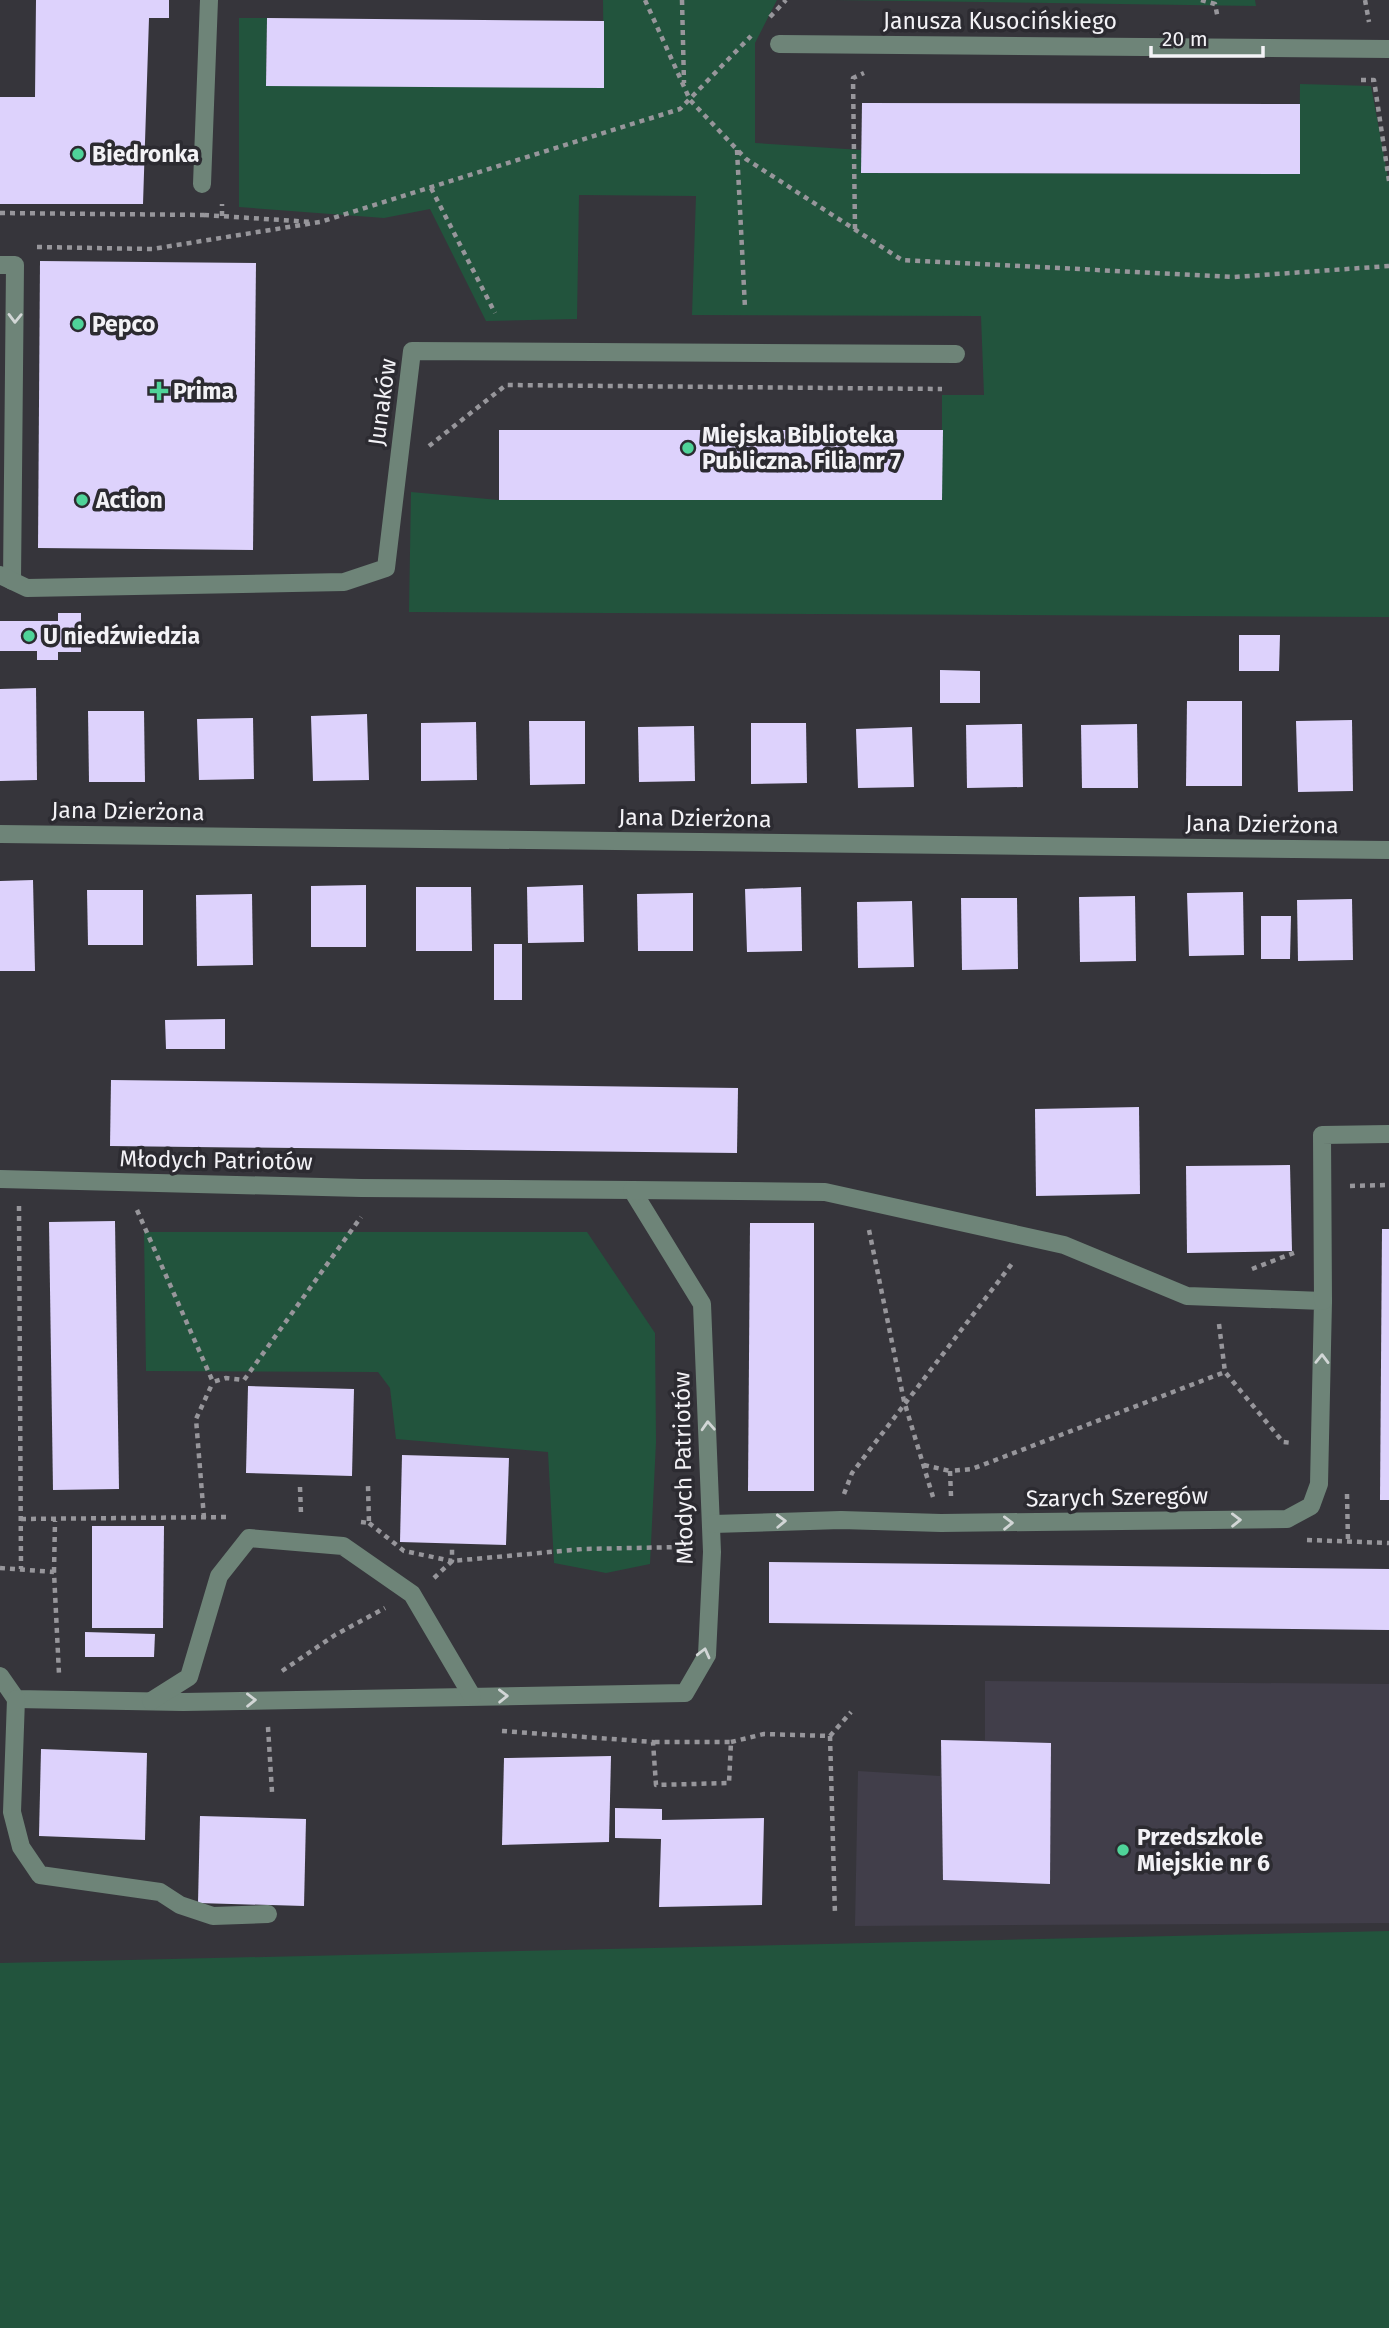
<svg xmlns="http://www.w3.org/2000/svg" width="1389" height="2328" font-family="'Fira Sans',sans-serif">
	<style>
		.built { fill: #413e4a }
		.green { fill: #22543d }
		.building { fill: #ddd2fc }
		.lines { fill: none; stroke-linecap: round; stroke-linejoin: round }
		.path { stroke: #97969b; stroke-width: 4.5; stroke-dasharray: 5 5; stroke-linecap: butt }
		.minor { stroke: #6e8478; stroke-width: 18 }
		.oneway { stroke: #d2d6d6 }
		.poi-dot { fill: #4fd399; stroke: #2c2b31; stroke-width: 2.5 }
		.labels { text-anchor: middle; stroke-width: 7; stroke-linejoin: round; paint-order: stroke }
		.street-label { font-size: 23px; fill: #f3f2f6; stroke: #2c2b31 }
		.poi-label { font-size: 23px; font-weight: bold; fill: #f3f2f6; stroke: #2c2b31; text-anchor: start }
	</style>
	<rect width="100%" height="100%" fill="#36353b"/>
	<path class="built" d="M 985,1681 L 1389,1684 L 1389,1923 L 855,1926 L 858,1771 L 940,1776 L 941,1740 L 985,1740 Z"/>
	<g class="green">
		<path d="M 603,0 L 777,0 L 755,43 L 755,143 L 861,150 L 862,173 L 1299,174 L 1300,84 L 1371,86 L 1389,183 L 1389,617 L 409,612 L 411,492 L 499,500 L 942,500 L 942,395 L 984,395 L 981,316 L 692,315 L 696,196 L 579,195 L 577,319 L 486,321 L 430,209 L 384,218 L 239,207 L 239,18 L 267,18 L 266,85 L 604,87 Z"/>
		<path d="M 835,0 L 1255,0 L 1256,6 Z"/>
		<path d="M 144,1232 L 587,1232 L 655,1333 L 656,1442 L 650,1564 L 606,1573 L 554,1563 L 548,1452 L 396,1439 L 390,1388 L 378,1372 L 146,1371 Z"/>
		<path d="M 1389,1931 L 1389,2328 L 0,2328 L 0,1963 Z"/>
	</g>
	<g class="building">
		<path d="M 36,0 L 169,0 L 169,18 L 149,18 L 143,204 L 0,204 L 0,97 L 35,97 Z"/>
		<path d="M 267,18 L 604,21 L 604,88 L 266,86 Z"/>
		<path d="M 862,103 L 1300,104 L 1300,174 L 861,173 Z"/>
		<path d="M 40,261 L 256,263 L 253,550 L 38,548 Z"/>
		<path d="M 499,430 L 943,430 L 942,500 L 499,500 Z"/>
		<path d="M 58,613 L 81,613 L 81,652 L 58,652 L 58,660 L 37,660 L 37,651 L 0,651 L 0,621 L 58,621 Z"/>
		<path d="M 1239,635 L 1280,635 L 1279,671 L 1239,671 Z"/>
		<path d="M 940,670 L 980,671 L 980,703 L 940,703 Z"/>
		<path d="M 36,688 L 37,780 L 0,781 L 0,689 Z"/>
		<path d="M 1187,701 L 1242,701 L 1242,786 L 1186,786 Z"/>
		<path d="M 88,711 L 144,711 L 145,782 L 89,782 Z"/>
		<path d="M 367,714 L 369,780 L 313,781 L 311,716 Z"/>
		<path d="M 253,718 L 254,779 L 199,780 L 197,719 Z"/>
		<path d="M 1352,720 L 1353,791 L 1298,792 L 1296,721 Z"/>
		<path d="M 529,721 L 585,721 L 585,784 L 530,785 Z"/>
		<path d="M 476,722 L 477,780 L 421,781 L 421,723 Z"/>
		<path d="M 751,723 L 806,723 L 807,783 L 751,784 Z"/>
		<path d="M 1022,724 L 1023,787 L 967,788 L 966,725 Z"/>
		<path d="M 1137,724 L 1138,788 L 1082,788 L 1081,725 Z"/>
		<path d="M 694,726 L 695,781 L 639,782 L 638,727 Z"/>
		<path d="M 912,727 L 914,787 L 858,788 L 856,729 Z"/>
		<path d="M 33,880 L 35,971 L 0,971 L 0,881 Z"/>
		<path d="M 366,885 L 366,947 L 311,947 L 311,886 Z"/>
		<path d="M 583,885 L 584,942 L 528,943 L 527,887 Z"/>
		<path d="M 416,887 L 471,887 L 472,951 L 416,951 Z"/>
		<path d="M 801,887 L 802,951 L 747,952 L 745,889 Z"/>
		<path d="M 87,890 L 143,890 L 143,945 L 88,945 Z"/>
		<path d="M 1243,892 L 1244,955 L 1189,956 L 1187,893 Z"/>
		<path d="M 693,893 L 693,951 L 638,951 L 637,894 Z"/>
		<path d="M 252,894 L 253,965 L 197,966 L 196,895 Z"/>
		<path d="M 1135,896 L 1136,961 L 1080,962 L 1079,897 Z"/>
		<path d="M 961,898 L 1017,898 L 1018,969 L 962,970 Z"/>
		<path d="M 1352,899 L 1353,960 L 1298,961 L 1297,900 Z"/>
		<path d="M 912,901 L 914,967 L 858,968 L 857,902 Z"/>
		<path d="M 1261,916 L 1291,916 L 1290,959 L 1261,959 Z"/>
		<rect x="494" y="944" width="28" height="56"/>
		<path d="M 225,1019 L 225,1049 L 166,1049 L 165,1020 Z"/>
		<path d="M 111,1080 L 738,1088 L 737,1153 L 110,1146 Z"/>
		<path d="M 1139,1107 L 1140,1194 L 1036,1196 L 1035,1109 Z"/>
		<path d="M 1290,1165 L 1292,1251 L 1187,1253 L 1186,1166 Z"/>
		<path d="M 115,1221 L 119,1489 L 53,1490 L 49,1222 Z"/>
		<path d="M 750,1223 L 814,1223 L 814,1491 L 748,1491 Z"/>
		<path d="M 1382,1229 L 1389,1229 L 1389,1500 L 1380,1500 Z"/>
		<path d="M 248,1386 L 354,1389 L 352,1476 L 246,1473 Z"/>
		<path d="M 402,1455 L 509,1458 L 506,1545 L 400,1542 Z"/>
		<path d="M 92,1526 L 164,1526 L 163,1628 L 92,1628 Z"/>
		<path d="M 769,1562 L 1389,1569 L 1389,1630 L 769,1623 Z"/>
		<path d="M 85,1632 L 155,1634 L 154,1657 L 85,1657 Z"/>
		<path d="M 941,1740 L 1051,1743 L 1050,1884 L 943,1880 Z"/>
		<path d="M 41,1749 L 147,1753 L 145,1840 L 39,1836 Z"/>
		<path d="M 611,1756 L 609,1842 L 502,1845 L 504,1758 Z"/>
		<path d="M 615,1808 L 662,1809 L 662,1820 L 764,1818 L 762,1905 L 659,1907 L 661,1839 L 615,1838 Z"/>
		<path d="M 200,1816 L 306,1819 L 304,1906 L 198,1903 Z"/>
	</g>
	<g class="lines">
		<g class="path">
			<path d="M 645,0 L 690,100 L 746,159 L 902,260 L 1234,277 L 1389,266"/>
			<path d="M 682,0 L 684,83"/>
			<path d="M 1201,0 L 1215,4 L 1218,19"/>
			<path d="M 1365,0 L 1369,22"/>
			<path d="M 770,17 L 786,0"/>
			<path d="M 1361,80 L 1374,80 L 1389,181"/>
			<path d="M 737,150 L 745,308"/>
			<path d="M 431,188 L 495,313"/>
			<path d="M 0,213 L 204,215 L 204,211"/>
			<path d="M 204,215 L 312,222"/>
			<path d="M 222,216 L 222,204"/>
			<path d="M 855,229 L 853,78 L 864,73"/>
			<path d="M 37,247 L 152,249 L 320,222 L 680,109 L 751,36"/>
			<path d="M 429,446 L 506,385 L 942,389"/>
			<path d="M 1350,1186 L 1389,1185"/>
			<path d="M 19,1206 L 21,1569"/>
			<path d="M 137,1210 L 213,1382 L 226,1378 L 244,1380 L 361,1217"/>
			<path d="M 869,1230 L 904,1401 L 933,1497"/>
			<path d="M 1252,1269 L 1296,1252"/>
			<path d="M 1219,1324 L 1225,1372 L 1283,1442 L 1292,1443"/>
			<path d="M 924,1465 L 950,1471"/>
			<path d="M 300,1487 L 301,1514"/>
			<path d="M 844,1494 L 852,1473 L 1014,1261"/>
			<path d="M 1347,1494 L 1348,1542"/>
			<path d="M 951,1496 L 950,1471 L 972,1469 L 1225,1372"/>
			<path d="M 204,1518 L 196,1419 L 213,1382"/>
			<path d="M 21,1519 L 230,1517"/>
			<path d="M 361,1522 L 369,1523 L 368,1486"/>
			<path d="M 369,1523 L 404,1551 L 452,1561 L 452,1547"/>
			<path d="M 1307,1540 L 1389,1543"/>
			<path d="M 0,1568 L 54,1572 L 59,1674"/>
			<path d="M 54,1572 L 55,1521"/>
			<path d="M 434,1578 L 452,1561 L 583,1549 L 682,1547"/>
			<path d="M 282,1671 L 335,1635 L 385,1608"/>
			<path d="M 268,1727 L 272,1792"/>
			<path d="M 502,1731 L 653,1742 L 656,1785 L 729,1783 L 731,1742 L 653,1742"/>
			<path d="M 830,1736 L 835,1915"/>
			<path d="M 731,1742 L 764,1734 L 830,1736 L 851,1712"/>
		</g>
		<g class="minor">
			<path d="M 779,44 L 1389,49"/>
			<path d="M 202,184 L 209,0"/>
			<path d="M 0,265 L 15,265 L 12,581"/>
			<path d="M 0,575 L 27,588 L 344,582 L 386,568 L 412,351 L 956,354"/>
			<path d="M 0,834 L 1389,850"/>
			<path d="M 0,1179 L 361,1188 L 632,1190 L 702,1304 L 712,1552 L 707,1655 L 685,1693 L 183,1702 L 16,1699 L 0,1676"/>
			<path d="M 632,1190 L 825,1192 L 1064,1245 L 1187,1296 L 1323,1301 L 1319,1484 L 1311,1506 L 1287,1519 L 941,1523 L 841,1520 L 713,1524"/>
			<path d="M 1323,1301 L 1322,1135 L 1389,1134"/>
			<path d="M 16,1699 L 12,1812 L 21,1847 L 40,1875 L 160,1892 L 180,1905 L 213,1916 L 268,1914"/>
			<path d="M 151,1701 L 189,1677 L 219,1576 L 249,1538 L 343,1546 L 412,1594 L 472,1696"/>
		</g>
	</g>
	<defs><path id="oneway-chevron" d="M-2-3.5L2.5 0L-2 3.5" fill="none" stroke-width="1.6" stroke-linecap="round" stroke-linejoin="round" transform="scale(1.75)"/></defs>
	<g class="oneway">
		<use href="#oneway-chevron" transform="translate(15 318) rotate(91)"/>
		<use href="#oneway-chevron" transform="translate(1322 1359) rotate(-89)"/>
		<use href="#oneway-chevron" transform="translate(708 1426) rotate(-93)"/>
		<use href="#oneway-chevron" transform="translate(1236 1520) rotate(-1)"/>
		<use href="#oneway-chevron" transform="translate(781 1521) rotate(-2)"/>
		<use href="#oneway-chevron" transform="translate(1008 1523) rotate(-1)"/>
		<use href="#oneway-chevron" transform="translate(704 1653) rotate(-76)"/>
		<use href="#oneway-chevron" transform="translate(503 1696) rotate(-1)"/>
		<use href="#oneway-chevron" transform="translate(251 1700) rotate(-1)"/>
	</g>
	<g class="poi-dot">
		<circle cx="78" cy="154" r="7"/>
		<circle cx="78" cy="324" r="7"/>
		<path d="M155.5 380.5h7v7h7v7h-7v7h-7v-7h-7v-7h7z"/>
		<circle cx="688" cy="448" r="7"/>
		<circle cx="82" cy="500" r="7"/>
		<circle cx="29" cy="636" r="7"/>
		<circle cx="1123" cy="1850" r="7"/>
	</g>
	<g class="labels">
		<g class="street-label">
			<text x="1000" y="29">Janusza Kusocińskiego</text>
			<text transform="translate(382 402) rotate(-82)" y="8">Junaków</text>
			<text transform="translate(128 811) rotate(1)" y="8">Jana Dzierżona</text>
			<text transform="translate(695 818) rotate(1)" y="8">Jana Dzierżona</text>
			<text transform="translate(1262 824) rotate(1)" y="8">Jana Dzierżona</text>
			<text transform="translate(216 1160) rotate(1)" y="8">Młodych Patriotów</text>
			<text transform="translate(683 1468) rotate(-91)" y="8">Młodych Patriotów</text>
			<text transform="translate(1117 1497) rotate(-1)" y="8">Szarych Szeregów</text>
		</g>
		<g class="poi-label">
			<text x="92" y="162">Biedronka</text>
			<text x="92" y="332">Pepco</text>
			<text x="173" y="399">Prima</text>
			<text x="702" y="443">Miejska Biblioteka<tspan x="702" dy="26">Publiczna. Filia nr 7</tspan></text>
			<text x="96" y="508">Action</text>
			<text x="43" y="644">U niedźwiedzia</text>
			<text x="1137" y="1845">Przedszkole<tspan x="1137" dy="26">Miejskie nr 6</tspan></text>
		</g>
	</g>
	<path d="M1151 46v10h112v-10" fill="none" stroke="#f3f2f6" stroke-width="3.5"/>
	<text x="1162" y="46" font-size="21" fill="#f3f2f6" stroke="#2c2b31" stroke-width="5" paint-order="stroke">20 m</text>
</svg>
